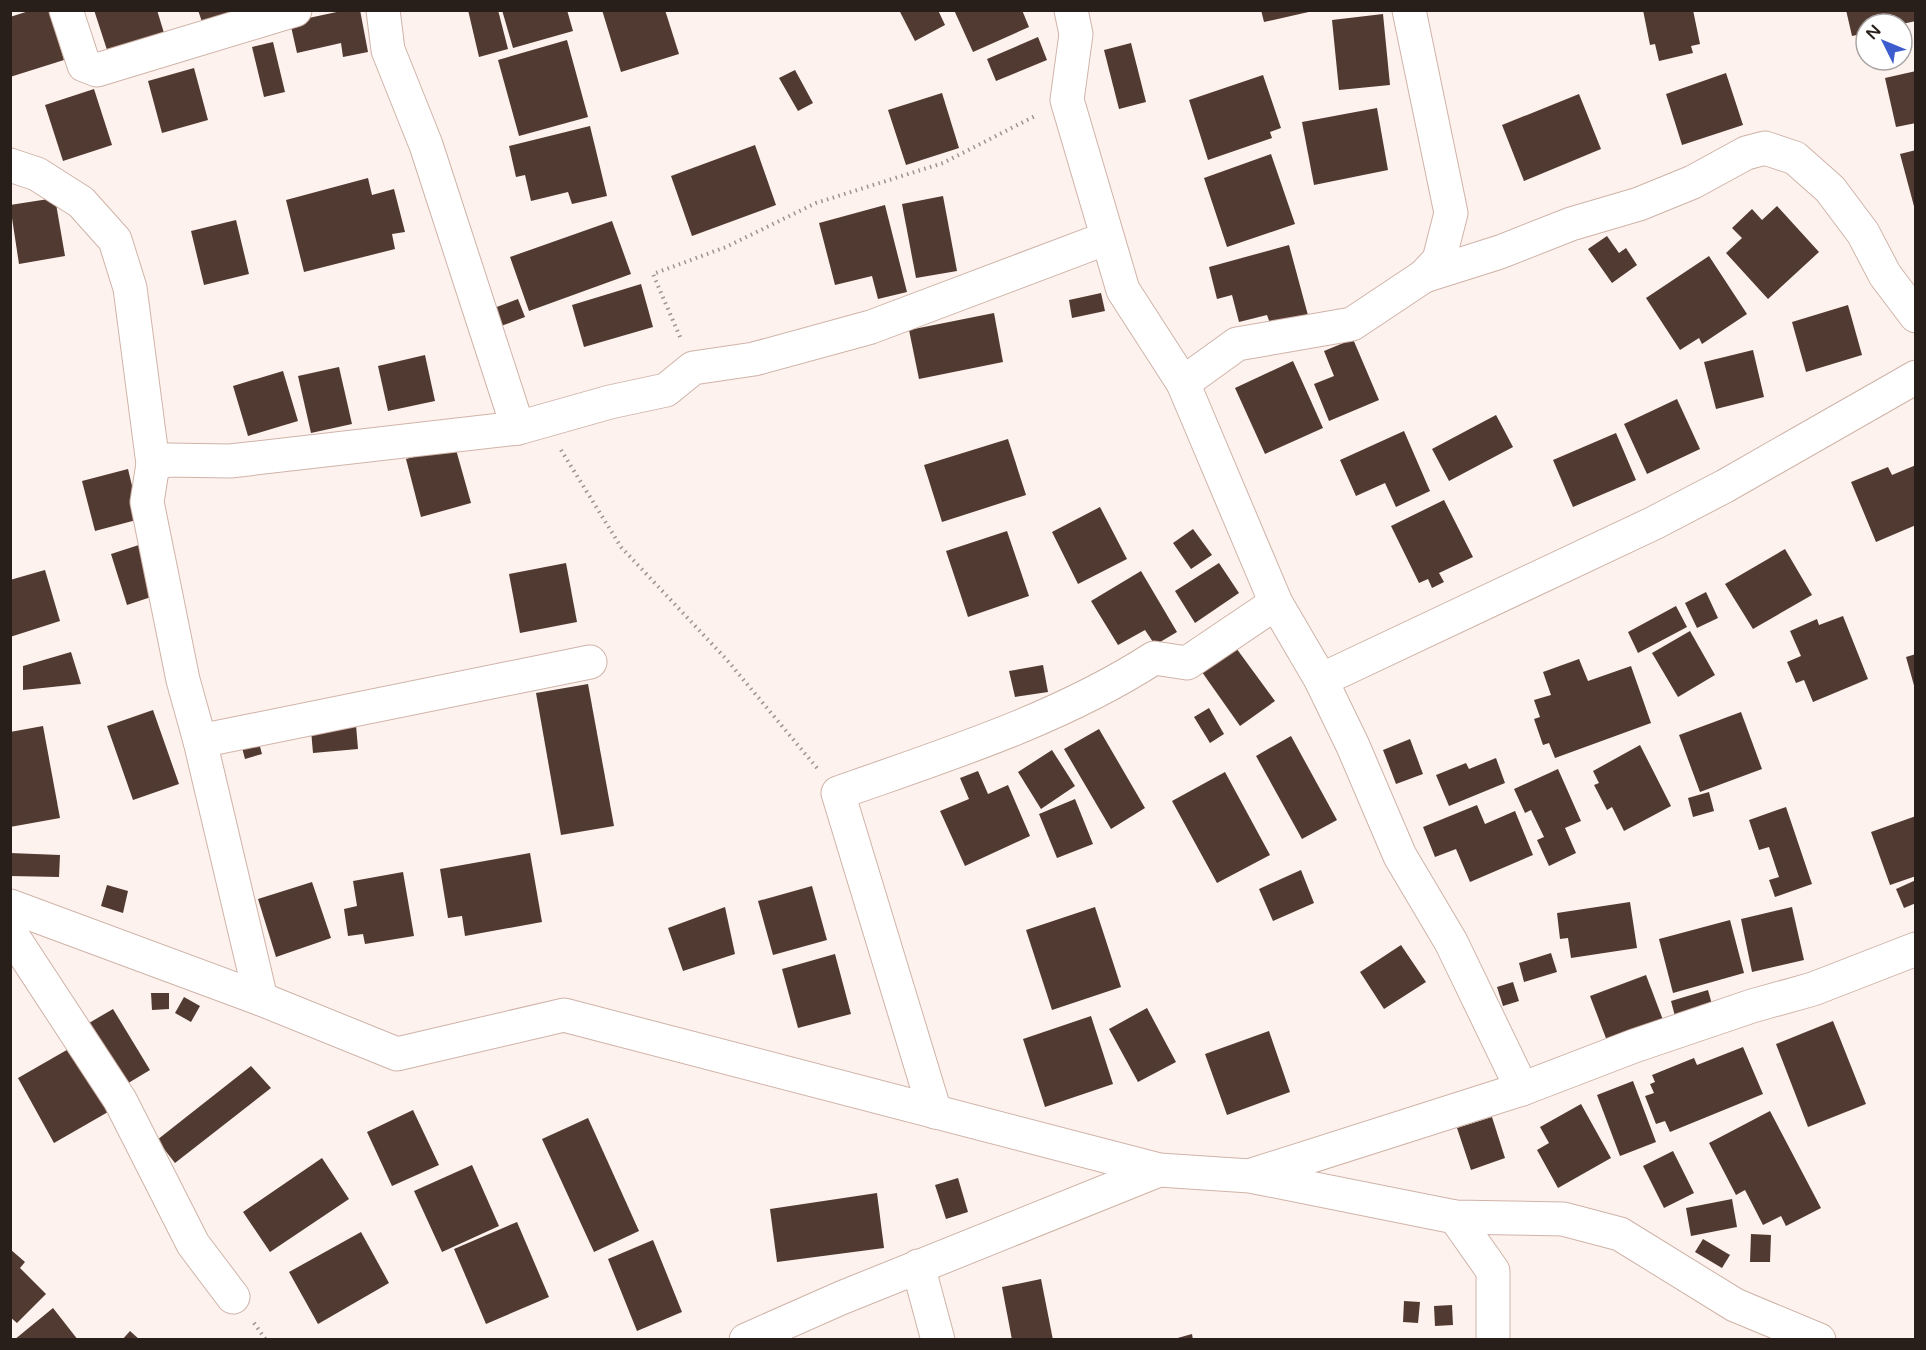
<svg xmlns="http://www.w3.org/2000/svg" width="1926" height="1350" font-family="'Varela Round',sans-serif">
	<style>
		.building { fill: #513a31 }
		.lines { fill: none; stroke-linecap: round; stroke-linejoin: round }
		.street-casing { stroke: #cfb3a8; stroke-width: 35 }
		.path { stroke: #9e938f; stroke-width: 4; stroke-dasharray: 1.5 4.5; stroke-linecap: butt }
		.street { stroke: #fff; stroke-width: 33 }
	</style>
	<rect width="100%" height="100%" fill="#fef2ee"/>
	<g class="building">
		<path d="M 32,10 L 49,10 L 64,60 L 10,77 L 10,17 Z"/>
		<path d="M 94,10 L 157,10 L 164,33 L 108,53 Z"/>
		<path d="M 198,10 L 237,10 L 203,25 Z"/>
		<path d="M 346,10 L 360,10 L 368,52 L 343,57 L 341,43 L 297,53 L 290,22 Z"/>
		<path d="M 468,10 L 498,10 L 508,49 L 479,57 Z"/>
		<path d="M 502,10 L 567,10 L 573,31 L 513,48 Z"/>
		<path d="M 602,10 L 665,10 L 679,54 L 621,72 Z"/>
		<path d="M 899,10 L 938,10 L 945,25 L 915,41 Z"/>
		<path d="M 954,10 L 1022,10 L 1029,27 L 973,52 Z"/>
		<path d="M 1261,10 L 1312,10 L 1313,11 L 1264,22 Z"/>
		<path d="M 1643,10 L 1693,10 L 1700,44 L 1691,46 L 1693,53 L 1659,61 L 1655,44 L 1650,45 Z"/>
		<path d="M 1846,10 L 1916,10 L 1916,21 L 1902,24 L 1866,24 L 1866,33 L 1852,36 Z"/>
		<path d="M 1383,14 L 1390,85 L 1339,90 L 1332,20 Z"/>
		<path d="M 1038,37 L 1047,60 L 996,81 L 987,59 Z"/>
		<path d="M 567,40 L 588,117 L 519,136 L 498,60 Z"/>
		<path d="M 273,42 L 285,92 L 264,97 L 252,47 Z"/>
		<path d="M 1131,43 L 1146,102 L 1119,109 L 1104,50 Z"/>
		<path d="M 194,68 L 208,120 L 162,133 L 148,81 Z"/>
		<path d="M 795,70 L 813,103 L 798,111 L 779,78 Z"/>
		<path d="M 1916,71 L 1916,123 L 1896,127 L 1885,78 Z"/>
		<path d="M 1726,73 L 1743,125 L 1682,145 L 1666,94 Z"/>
		<path d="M 1263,75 L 1281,128 L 1270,132 L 1272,138 L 1208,160 L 1189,100 Z"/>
		<path d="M 94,89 L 112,145 L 63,161 L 45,105 Z"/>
		<path d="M 942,93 L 959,148 L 906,165 L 888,110 Z"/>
		<path d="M 1579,94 L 1601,149 L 1524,181 L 1502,125 Z"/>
		<path d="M 1377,108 L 1388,170 L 1314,185 L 1302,122 Z"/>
		<path d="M 590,126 L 607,196 L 572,204 L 568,192 L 531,201 L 525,175 L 516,177 L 509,146 Z"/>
		<path d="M 755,145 L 776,205 L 692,236 L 671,176 Z"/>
		<path d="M 1916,150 L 1916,210 L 1915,210 L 1900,154 Z"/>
		<path d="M 1271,154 L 1295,224 L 1227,247 L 1204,178 Z"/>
		<path d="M 368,178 L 372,195 L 394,189 L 405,232 L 392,234 L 395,249 L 304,272 L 286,200 Z"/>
		<path d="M 943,196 L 957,271 L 916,278 L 902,204 Z"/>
		<path d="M 55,198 L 65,256 L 19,264 L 10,205 Z"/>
		<path d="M 885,205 L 907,292 L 878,299 L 872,276 L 835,285 L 819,223 Z"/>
		<path d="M 1777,206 L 1819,252 L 1768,299 L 1726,253 L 1742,238 L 1732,228 L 1752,209 L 1762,220 Z"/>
		<path d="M 236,220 L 249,274 L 204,285 L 191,231 Z"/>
		<path d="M 612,221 L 631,274 L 529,311 L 510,257 Z"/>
		<path d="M 1607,236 L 1619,253 L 1626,248 L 1637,265 L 1612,283 L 1588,249 Z"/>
		<path d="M 1289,245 L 1309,319 L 1272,329 L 1267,315 L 1239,322 L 1232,295 L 1217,299 L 1209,267 Z"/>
		<path d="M 1709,256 L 1747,314 L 1702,344 L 1699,338 L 1680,350 L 1646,298 Z"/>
		<path d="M 641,284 L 653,327 L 584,347 L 572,305 Z"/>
		<path d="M 1101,293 L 1105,311 L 1072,318 L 1069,300 Z"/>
		<path d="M 518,299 L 525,317 L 501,326 L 494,308 Z"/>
		<path d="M 1848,305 L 1862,355 L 1806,372 L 1792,322 Z"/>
		<path d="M 994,313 L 1003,362 L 919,379 L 909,330 Z"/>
		<path d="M 1353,339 L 1379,400 L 1329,421 L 1314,384 L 1334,376 L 1324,351 Z"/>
		<path d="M 1753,350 L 1764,397 L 1716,409 L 1704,362 Z"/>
		<path d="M 425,355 L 435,401 L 388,411 L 378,366 Z"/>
		<path d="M 1293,361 L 1323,428 L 1265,454 L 1235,388 Z"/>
		<path d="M 339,367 L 352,424 L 311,433 L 298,376 Z"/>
		<path d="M 283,371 L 298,421 L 248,436 L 233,386 Z"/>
		<path d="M 1677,399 L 1700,449 L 1647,474 L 1624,424 Z"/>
		<path d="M 1496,415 L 1513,447 L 1449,481 L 1432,449 Z"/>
		<path d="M 1404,431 L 1430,491 L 1396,507 L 1385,483 L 1356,496 L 1340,460 Z"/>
		<path d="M 1616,433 L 1636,480 L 1573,507 L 1553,460 Z"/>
		<path d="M 1008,439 L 1026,495 L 942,522 L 924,465 Z"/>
		<path d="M 455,446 L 471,503 L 421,517 L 406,459 Z"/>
		<path d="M 1916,465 L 1916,525 L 1876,542 L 1851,482 L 1888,467 L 1892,475 Z"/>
		<path d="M 128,469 L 140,519 L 95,531 L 82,481 Z"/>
		<path d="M 1444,500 L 1473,557 L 1439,573 L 1444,582 L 1432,588 L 1428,579 L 1419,583 L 1391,526 Z"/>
		<path d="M 1100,507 L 1127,559 L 1078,584 L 1052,532 Z"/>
		<path d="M 1193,529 L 1212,555 L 1191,569 L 1173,543 Z"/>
		<path d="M 1007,531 L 1029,596 L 968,617 L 946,551 Z"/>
		<path d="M 145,543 L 160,594 L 127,605 L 111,554 Z"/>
		<path d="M 1785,549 L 1812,595 L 1753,629 L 1725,584 Z"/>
		<path d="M 566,563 L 577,622 L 520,633 L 509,574 Z"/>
		<path d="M 1219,563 L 1239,593 L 1195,623 L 1175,591 Z"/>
		<path d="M 45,570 L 60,621 L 10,637 L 10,580 Z"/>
		<path d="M 1141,571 L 1177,632 L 1155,645 L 1145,630 L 1118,645 L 1091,601 Z"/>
		<path d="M 1706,592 L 1718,618 L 1697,628 L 1685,603 Z"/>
		<path d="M 1676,606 L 1687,627 L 1638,653 L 1628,632 Z"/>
		<path d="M 1843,616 L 1868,679 L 1813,702 L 1804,680 L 1796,683 L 1787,662 L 1801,656 L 1790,631 L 1817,619 L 1819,625 Z"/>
		<path d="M 1690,631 L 1715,675 L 1678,697 L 1652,653 Z"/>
		<path d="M 1231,641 L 1275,701 L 1240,726 L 1197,665 Z"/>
		<path d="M 71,652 L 81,684 L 23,690 L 23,666 Z"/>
		<path d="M 1916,654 L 1916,689 L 1915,689 L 1906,657 Z"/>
		<path d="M 1579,659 L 1588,681 L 1631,666 L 1651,723 L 1555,758 L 1549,743 L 1543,745 L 1534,719 L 1540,717 L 1534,700 L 1551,695 L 1543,672 Z"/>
		<path d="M 1043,665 L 1048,692 L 1015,697 L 1009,671 Z"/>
		<path d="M 588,684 L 614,826 L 561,835 L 536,693 Z"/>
		<path d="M 1209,708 L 1224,734 L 1210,743 L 1194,717 Z"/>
		<path d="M 153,710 L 179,784 L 133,800 L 107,726 Z"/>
		<path d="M 1741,712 L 1762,769 L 1700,792 L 1679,735 Z"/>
		<path d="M 356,725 L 358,749 L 313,753 L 311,730 Z"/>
		<path d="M 43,726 L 60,818 L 10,827 L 10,732 Z"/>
		<path d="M 1099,729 L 1145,808 L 1111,829 L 1064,749 Z"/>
		<path d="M 1291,736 L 1337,820 L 1302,839 L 1256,756 Z"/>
		<path d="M 258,739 L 262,754 L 245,759 L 241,744 Z"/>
		<path d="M 1410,739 L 1423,774 L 1396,784 L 1383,750 Z"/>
		<path d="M 1640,745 L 1671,806 L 1624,831 L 1612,807 L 1607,810 L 1594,785 L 1599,783 L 1593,771 Z"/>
		<path d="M 1052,750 L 1075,786 L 1041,809 L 1018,772 Z"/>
		<path d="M 1496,758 L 1505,783 L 1449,806 L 1436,775 L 1466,763 L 1469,769 Z"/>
		<path d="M 1558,769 L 1581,821 L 1565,828 L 1576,853 L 1549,866 L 1537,840 L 1544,837 L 1531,810 L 1525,813 L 1514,789 Z"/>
		<path d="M 978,771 L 988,794 L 1008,785 L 1030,836 L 965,866 L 940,811 L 969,799 L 960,778 Z"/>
		<path d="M 1225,772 L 1270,855 L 1217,883 L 1172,801 Z"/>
		<path d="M 1709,792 L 1714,811 L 1693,817 L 1688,798 Z"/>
		<path d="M 1075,799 L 1093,844 L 1057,858 L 1039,814 Z"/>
		<path d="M 1477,805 L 1485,824 L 1515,811 L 1533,855 L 1470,882 L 1456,849 L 1435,857 L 1423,827 Z"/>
		<path d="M 1786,807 L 1812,884 L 1775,897 L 1769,880 L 1779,877 L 1769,847 L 1759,850 L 1749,820 Z"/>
		<path d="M 1916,816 L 1916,876 L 1890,885 L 1871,832 Z"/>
		<path d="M 10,853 L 60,855 L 59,877 L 10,876 Z"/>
		<path d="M 530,853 L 542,922 L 465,936 L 462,916 L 448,918 L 440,869 Z"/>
		<path d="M 1301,870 L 1314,903 L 1273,921 L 1259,889 Z"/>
		<path d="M 403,872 L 414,936 L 365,944 L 363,934 L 348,936 L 344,909 L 357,906 L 353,881 Z"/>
		<path d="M 1916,880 L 1916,903 L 1904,908 L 1896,889 Z"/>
		<path d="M 312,882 L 331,938 L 276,957 L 258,899 Z"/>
		<path d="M 107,885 L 128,891 L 123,913 L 101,906 Z"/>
		<path d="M 812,886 L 827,940 L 773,955 L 758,901 Z"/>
		<path d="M 1630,902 L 1637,948 L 1571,958 L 1568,938 L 1560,939 L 1557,913 Z"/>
		<path d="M 725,907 L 735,954 L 683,971 L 668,928 Z"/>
		<path d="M 1095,907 L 1121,987 L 1052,1010 L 1026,930 Z"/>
		<path d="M 1792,907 L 1804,960 L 1752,972 L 1741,919 Z"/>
		<path d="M 1730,920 L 1744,973 L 1673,993 L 1659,939 Z"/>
		<path d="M 1401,945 L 1426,982 L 1384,1009 L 1360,972 Z"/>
		<path d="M 1551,953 L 1557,972 L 1524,982 L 1519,963 Z"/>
		<path d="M 835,954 L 851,1014 L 798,1028 L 782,969 Z"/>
		<path d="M 1646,975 L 1663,1020 L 1607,1041 L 1590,996 Z"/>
		<path d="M 1513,982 L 1519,1001 L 1503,1006 L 1497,987 Z"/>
		<path d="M 1708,990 L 1713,1008 L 1676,1020 L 1671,1001 Z"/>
		<path d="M 151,993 L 169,993 L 169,1009 L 152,1010 Z"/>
		<path d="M 184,997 L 200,1006 L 191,1022 L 175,1013 Z"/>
		<path d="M 1147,1008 L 1176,1062 L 1138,1082 L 1109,1029 Z"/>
		<path d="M 113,1009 L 150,1070 L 125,1085 L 89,1023 Z"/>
		<path d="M 1091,1016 L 1113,1084 L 1045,1107 L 1023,1039 Z"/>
		<path d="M 1833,1021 L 1866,1104 L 1808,1127 L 1776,1044 Z"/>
		<path d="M 1269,1031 L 1290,1092 L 1227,1115 L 1205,1054 Z"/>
		<path d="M 72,1047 L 108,1112 L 54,1143 L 18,1078 Z"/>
		<path d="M 1743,1047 L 1763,1094 L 1670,1132 L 1665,1121 L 1656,1124 L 1645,1096 L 1654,1093 L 1650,1084 L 1655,1082 L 1652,1075 L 1694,1058 L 1697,1065 Z"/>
		<path d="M 251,1066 L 271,1088 L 175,1163 L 157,1140 Z"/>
		<path d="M 1633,1081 L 1656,1142 L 1620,1156 L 1597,1095 Z"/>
		<path d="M 1581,1104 L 1611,1158 L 1558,1188 L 1537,1150 L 1549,1143 L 1540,1127 Z"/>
		<path d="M 413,1110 L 439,1165 L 392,1186 L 367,1132 Z"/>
		<path d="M 1770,1111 L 1821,1208 L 1786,1226 L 1781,1216 L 1763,1225 L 1745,1190 L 1736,1195 L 1709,1143 Z"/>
		<path d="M 1492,1117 L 1505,1158 L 1471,1170 L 1457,1128 Z"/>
		<path d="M 588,1118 L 639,1231 L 594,1252 L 542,1139 Z"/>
		<path d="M 1673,1151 L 1694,1193 L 1664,1208 L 1643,1166 Z"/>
		<path d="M 322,1158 L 349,1199 L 270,1252 L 243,1212 Z"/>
		<path d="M 472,1165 L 499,1226 L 442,1252 L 414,1191 Z"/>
		<path d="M 958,1178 L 968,1212 L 946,1219 L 935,1185 Z"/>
		<path d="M 877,1193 L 884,1248 L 777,1262 L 770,1209 Z"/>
		<path d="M 1732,1199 L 1737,1227 L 1691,1236 L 1686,1208 Z"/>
		<path d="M 517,1222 L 549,1297 L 486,1324 L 454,1249 Z"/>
		<path d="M 361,1232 L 389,1283 L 318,1324 L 289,1272 Z"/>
		<path d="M 1751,1234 L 1771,1235 L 1770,1262 L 1750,1262 Z"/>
		<path d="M 1703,1239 L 1730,1255 L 1722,1268 L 1695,1252 Z"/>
		<path d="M 653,1240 L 682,1312 L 637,1331 L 608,1259 Z"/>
		<path d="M 10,1249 L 25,1262 L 20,1268 L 46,1294 L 17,1323 L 10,1317 Z"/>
		<path d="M 1041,1279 L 1053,1340 L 1012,1340 L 1002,1287 Z"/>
		<path d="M 1404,1301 L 1420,1302 L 1418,1323 L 1403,1322 Z"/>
		<path d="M 1452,1305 L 1453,1325 L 1435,1326 L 1434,1306 Z"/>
		<path d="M 53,1308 L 78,1340 L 14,1340 Z"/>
		<path d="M 130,1331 L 140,1340 L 122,1340 Z"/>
		<path d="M 1192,1334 L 1193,1340 L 1174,1340 L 1174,1339 Z"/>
	</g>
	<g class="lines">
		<defs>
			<g id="street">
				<path d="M 66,10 L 84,65 L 97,70 L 295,10"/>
				<path d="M 383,10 L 388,50 L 426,145 L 518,428"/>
				<path d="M 1071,10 L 1076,34 L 1067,100 L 1123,290 L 1183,383 L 1276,603 L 1321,680 L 1353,746 L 1400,856 L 1451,942 L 1522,1089"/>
				<path d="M 10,165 L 37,174 L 81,202 L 115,240 L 130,288 L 153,464 L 147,502 L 183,680 L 200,741 L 261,999"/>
				<path d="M 1424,276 L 1500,252 L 1571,224 L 1639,204 L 1693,182 L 1746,153 L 1765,148 L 1795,158 L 1830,189 L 1863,233 L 1885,275 L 1916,316"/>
				<path d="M 1183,383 L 1237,344 L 1352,324 L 1424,276 L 1439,260 L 1451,213 L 1409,10"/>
				<path d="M 153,464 L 168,460 L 230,461 L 518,428 L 610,402 L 666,390 L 693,368 L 754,359 L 871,327 L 1107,238"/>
				<path d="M 1321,680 L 1654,523 L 1725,486 L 1916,377"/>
				<path d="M 200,741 L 590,662"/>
				<path d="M 10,906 L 261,999 L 397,1054 L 564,1015 L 1159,1170 L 1250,1176 L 1455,1217 L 1563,1219 L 1620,1234 L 1735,1305 L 1819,1340"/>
				<path d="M 10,932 L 120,1100 L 193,1244 L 233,1297"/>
				<path d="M 935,1112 L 838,793 C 945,755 1058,720 1154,658 L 1187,663 L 1276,603"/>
				<path d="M 1252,1175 L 1522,1089 L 1634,1046 L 1752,1006 L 1813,989 L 1916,949"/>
				<path d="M 1455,1217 L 1493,1271 L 1493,1340"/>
				<path d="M 918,1266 L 938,1340"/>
				<path d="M 746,1340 L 841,1298 L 1159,1170"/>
			</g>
		</defs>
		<use href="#street" class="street-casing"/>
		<g class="path">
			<path d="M 680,337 L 653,274 L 726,247 L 816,203 L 943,163 L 1037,115"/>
			<path d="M 561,450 L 621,547 L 727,660 L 817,768"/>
			<path d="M 254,1323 L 266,1340"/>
		</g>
		<use href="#street" class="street"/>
	</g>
	<rect width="1926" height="1350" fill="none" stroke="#281e1a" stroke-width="24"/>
	<g transform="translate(1884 42) rotate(313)"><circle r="28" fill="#ffffff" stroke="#a9a5a3" stroke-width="1.5"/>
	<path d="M0-4.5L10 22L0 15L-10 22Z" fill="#3d5cce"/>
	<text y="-9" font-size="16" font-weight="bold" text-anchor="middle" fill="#281e1a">N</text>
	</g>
</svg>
